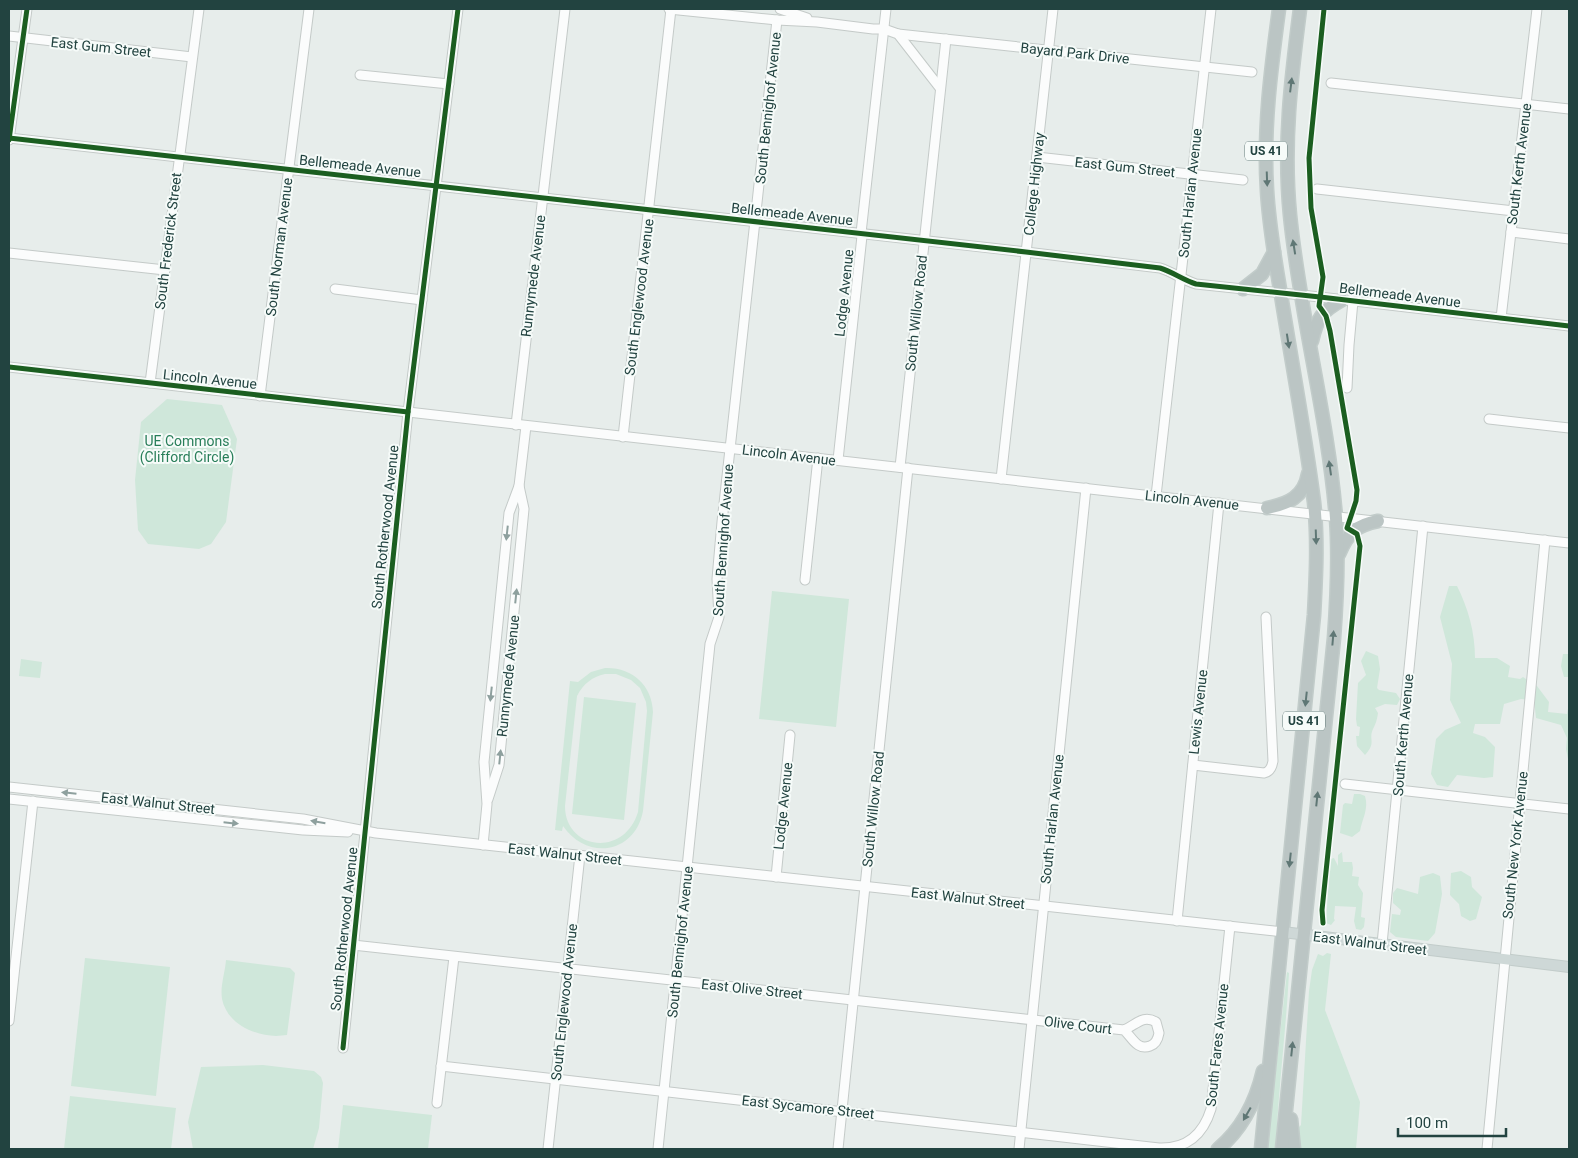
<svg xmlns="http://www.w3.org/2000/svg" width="1578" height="1158" font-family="Roboto,sans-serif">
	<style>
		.green { fill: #cfe7da; fill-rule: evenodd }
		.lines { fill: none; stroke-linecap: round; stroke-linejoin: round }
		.minor-casing { stroke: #c4cac8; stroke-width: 11 }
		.major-casing { stroke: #c2ccca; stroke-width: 12 }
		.highway-casing { stroke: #c2ccca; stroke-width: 15 }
		.minor { stroke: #fbfcfc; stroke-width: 9 }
		.major { stroke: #ced8d7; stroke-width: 10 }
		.highway { stroke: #bbc5c4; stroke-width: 12 }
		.cycleway-casing { stroke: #f6fbf9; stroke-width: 8 }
		.cycleway { stroke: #1b5e20; stroke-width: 5 }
		.oneway { fill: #5f7775 }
		.oneway2 { fill: #8ea09e }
		.labels { text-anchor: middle; stroke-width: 4; stroke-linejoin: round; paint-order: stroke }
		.shield { fill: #f6fbf9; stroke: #627a78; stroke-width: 1 }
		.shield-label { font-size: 12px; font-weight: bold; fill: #224340 }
		.street-label { font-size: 14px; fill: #224340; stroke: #f6fbf9 }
		.park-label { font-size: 14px; fill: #287e59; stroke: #f6fbf9 }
	</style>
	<rect width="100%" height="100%" fill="#e7edeb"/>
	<g class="green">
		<path d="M 167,399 L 222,405 L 237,439 L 226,522 L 211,544 L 199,549 L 148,544 L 138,530 L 135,480 L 141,422 Z"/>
		<path d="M 1449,586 L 1457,586 C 1468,608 1475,632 1475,658 L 1497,658 L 1510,666 L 1508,677 L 1520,679 L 1523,677 L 1537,686 L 1549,702 L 1548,712 L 1567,714 L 1569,703 L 1569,764 L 1566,749 L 1567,738 L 1561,725 L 1536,718 L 1534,700 L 1521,699 L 1504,704 L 1500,724 L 1475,724 L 1473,733 L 1485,737 L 1495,747 L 1493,777 L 1484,778 L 1457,775 L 1448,787 L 1437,785 L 1431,774 L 1436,739 L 1445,730 L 1461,723 L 1450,700 L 1452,664 L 1440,617 Z"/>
		<path d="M 772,591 L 849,599 L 836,727 L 759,719 Z"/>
		<path d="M 1366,651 L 1378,656 L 1380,669 L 1377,688 L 1379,690 L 1396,693 L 1400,699 L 1397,705 L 1385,704 L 1375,708 L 1378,713 C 1377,720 1376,723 1373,729 C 1368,740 1377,742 1365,755 L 1357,746 L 1356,736 L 1359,736 L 1360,727 L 1357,726 L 1356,719 L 1358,683 L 1366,675 L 1361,661 Z"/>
		<path d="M 1563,654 L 1569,654 L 1569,677 L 1564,677 L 1561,666 Z"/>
		<path d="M 21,659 L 42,662 L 40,678 L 19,676 Z"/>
		<path d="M 605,668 C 632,667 652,685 653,712 L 643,811 C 635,854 587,861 563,826 L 562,831 L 555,830 L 570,681 L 578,682 L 591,672 ZM 605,674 L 616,674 L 631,680 L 640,688 L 646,702 L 647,711 L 638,812 C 624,858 565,850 565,806 L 577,696 C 583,684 592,677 605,674 Z"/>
		<path d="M 584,697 L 636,703 L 624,820 L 572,814 Z"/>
		<path d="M 1354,794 L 1360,794 L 1365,796 C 1369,809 1362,819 1360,831 L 1352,837 L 1340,833 L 1343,805 L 1345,803 L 1352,804 Z"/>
		<path d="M 1342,852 L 1343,862 L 1352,862 L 1353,868 L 1352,876 L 1359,877 L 1358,885 L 1363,893 L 1361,917 L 1365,918 L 1364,927 L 1361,930 L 1356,929 L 1354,921 L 1356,907 L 1335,906 L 1334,919 L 1335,920 L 1331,925 L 1326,923 L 1330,859 L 1334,858 L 1338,866 L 1338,855 Z"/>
		<path d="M 1461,871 L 1471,877 L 1472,887 L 1482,897 L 1476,919 L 1470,921 L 1461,916 L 1459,904 L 1450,895 L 1451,873 Z"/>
		<path d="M 1433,873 L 1440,876 L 1442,894 L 1435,933 L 1428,941 L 1396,937 L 1390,932 L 1392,914 L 1400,915 L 1401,910 L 1393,903 L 1393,893 L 1397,888 L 1418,894 L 1420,877 Z"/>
		<path d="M 1327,953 L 1331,954 L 1325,1010 L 1360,1102 L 1356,1149 L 1300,1149 L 1298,1143 L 1299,1127 L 1301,1125 L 1309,991 L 1312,970 L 1318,954 L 1323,956 Z"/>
		<path d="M 85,958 L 170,967 L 156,1096 L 71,1086 Z"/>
		<path d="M 226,960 L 290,968 L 295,973 L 287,1035 C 283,1035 280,1036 276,1036 C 252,1035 227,1023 222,999 C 220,986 225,973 226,960 Z"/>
		<path d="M 1287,972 L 1289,973 C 1286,1032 1278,1090 1276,1149 L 1267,1149 Z"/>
		<path d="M 263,1065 L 314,1071 L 321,1077 L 323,1083 L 319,1128 L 313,1149 L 193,1149 L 188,1122 L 201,1067 Z"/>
		<path d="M 70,1096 L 176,1108 L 171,1149 L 64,1149 Z"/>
		<path d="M 343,1105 L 432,1115 L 428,1149 L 338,1149 Z"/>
	</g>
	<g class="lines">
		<defs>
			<g id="minor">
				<path d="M 669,9 L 777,20 L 817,22 L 873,29 L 884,29 L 898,34 L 940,88"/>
				<path d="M 780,9 L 807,18"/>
				<path d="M 898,34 L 1252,72"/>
				<path d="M 9,36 L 192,57"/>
				<path d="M 360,75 L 449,84"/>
				<path d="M 1331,83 L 1569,109"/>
				<path d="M 9,138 L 1026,252 L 1160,268 C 1173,272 1183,280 1196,284 L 1320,297 L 1569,326"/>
				<path d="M 9,140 L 27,9"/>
				<path d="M 1037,157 L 1243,180"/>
				<path d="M 1317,189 L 1514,211"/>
				<path d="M 1511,232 L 1569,239"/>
				<path d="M 9,253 L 165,270"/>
				<path d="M 335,289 L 422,300"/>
				<path d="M 1501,318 L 1537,9"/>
				<path d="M 9,367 L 1569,543"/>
				<path d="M 150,383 L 199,9"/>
				<path d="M 1347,388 L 1349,345 L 1353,301"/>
				<path d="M 260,396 L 309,9"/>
				<path d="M 1489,419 L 1569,428"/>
				<path d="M 516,425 L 565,9"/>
				<path d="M 623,437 L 671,9"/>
				<path d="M 838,460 L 862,236 L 861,233 L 886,9"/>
				<path d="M 900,467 L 946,39"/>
				<path d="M 1001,479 L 1053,9"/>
				<path d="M 1156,496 L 1211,9"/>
				<path d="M 805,580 L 818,458"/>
				<path d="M 1193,765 L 1264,773 C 1270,772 1272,767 1273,761 L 1266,617"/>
				<path d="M 1345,784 L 1569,809"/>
				<path d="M 9,787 L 303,819 L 376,833 L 1283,932"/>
				<path d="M 9,799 L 303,830 L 348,832"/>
				<path d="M 488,799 L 499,765 L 524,509 L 519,486"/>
				<path d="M 483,845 L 487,804 L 484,762 L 509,513 L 519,486 L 526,426"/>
				<path d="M 776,877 L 790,735"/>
				<path d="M 1177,921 L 1219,503"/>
				<path d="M 1382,944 L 1423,526"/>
				<path d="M 353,945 L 1124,1030 C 1132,1037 1137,1051 1150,1046 C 1156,1044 1158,1039 1159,1033 L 1156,1022 C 1143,1014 1136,1025 1124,1030"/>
				<path d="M 9,1021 L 33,801"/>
				<path d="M 343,1048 L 408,412 L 458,9"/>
				<path d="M 441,1066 L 1159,1148 C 1186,1149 1203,1135 1211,1109 L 1230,926"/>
				<path d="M 437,1103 L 454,957"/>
				<path d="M 548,1149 L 580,855"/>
				<path d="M 658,1149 L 710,644 L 719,617 L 717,579 L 722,522 L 777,20"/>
				<path d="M 838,1149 L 908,468"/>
				<path d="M 1019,1149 L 1086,488"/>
				<path d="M 1487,1149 L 1545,540"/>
			</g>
			<path id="major" d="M 1283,932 L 1569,967"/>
			<g id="highway">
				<path d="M 1243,289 L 1262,274 L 1274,252"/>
				<path d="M 1312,341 C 1317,318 1322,311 1342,300"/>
				<path d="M 1267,508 C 1288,504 1304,497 1308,474"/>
				<path d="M 1339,554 C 1348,533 1356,525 1378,521"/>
				<path d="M 1291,1119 L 1294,1149"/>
				<path d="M 1218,1149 C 1242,1129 1256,1101 1263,1071"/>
				<path d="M 1261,1149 L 1314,615 C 1316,578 1318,539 1314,502 C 1305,433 1292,364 1281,295 C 1275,260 1269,226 1267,190 C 1263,129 1271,69 1279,9"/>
				<path d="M 1282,1149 L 1334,638 C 1337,598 1339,558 1336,518 C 1328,416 1300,317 1290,215 C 1283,144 1291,79 1300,9"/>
			</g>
		</defs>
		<use href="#minor" class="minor-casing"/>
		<use href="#major" class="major-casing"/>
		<use href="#highway" class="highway-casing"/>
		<use href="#minor" class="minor"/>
		<use href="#major" class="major"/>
		<use href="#highway" class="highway"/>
		<defs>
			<g id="cycleway">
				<path d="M 9,138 L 1026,252 L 1160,268 C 1173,272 1183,280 1196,284 L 1320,297 L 1569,326"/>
				<path d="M 9,140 L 27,9"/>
				<path d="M 9,367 L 408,412"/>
				<path d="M 1323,923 L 1322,910 L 1360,546 L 1357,534 L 1347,528 L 1356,501 L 1357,490 L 1330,331 L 1326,316 L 1319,306 L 1323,277 L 1311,208 L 1309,158 L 1324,9"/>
				<path d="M 343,1048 L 408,412 L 458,9"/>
			</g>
		</defs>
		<use href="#cycleway" class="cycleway-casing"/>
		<use href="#cycleway" class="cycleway"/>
	</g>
	<defs><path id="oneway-solid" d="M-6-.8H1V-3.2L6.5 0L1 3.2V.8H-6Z" transform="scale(1.25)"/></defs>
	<g class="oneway">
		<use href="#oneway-solid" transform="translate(1291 85) rotate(-83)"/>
		<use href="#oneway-solid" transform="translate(1267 179) rotate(88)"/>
		<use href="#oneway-solid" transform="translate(1294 247) rotate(-99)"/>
		<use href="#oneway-solid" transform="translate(1288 341) rotate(81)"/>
		<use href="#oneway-solid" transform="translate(1330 468) rotate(-98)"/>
		<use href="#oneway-solid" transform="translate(1316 537) rotate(88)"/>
		<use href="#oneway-solid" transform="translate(1333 638) rotate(-85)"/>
		<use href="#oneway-solid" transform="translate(1306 699) rotate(96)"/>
		<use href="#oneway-solid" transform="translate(1317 799) rotate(-84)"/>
		<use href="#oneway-solid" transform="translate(1290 860) rotate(96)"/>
		<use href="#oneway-solid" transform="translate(1292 1049) rotate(-84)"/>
		<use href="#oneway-solid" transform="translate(1247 1114) rotate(120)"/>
	</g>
	<g class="oneway2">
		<use href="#oneway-solid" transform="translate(507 533) rotate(96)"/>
		<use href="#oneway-solid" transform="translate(516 596) rotate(-84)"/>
		<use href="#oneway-solid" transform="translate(491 694) rotate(96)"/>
		<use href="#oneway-solid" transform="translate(500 757) rotate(-84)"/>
		<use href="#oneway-solid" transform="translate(69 793) rotate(-174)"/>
		<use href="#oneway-solid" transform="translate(318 822) rotate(-170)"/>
		<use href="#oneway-solid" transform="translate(231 823) rotate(6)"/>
	</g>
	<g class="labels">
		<g class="shield">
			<rect x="1245" y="141.5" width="42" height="19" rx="4"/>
			<rect x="1283" y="711.5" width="42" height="19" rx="4"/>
		</g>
		<g class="shield-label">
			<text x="1266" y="155">US 41</text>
			<text x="1304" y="725">US 41</text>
		</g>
		<g class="street-label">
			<text transform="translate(101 47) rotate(6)" y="5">East Gum Street</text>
			<text transform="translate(1075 53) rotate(6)" y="5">Bayard Park Drive</text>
			<text transform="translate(768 108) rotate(-84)" y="5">South Bennighof Avenue</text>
			<text transform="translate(1519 164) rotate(-83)" y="5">South Kerth Avenue</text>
			<text transform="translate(360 166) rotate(6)" y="5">Bellemeade Avenue</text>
			<text transform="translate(1125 167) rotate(6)" y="5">East Gum Street</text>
			<text transform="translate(1034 184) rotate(-84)" y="5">College Highway</text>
			<text transform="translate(1190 193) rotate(-84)" y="5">South Harlan Avenue</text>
			<text transform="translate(792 214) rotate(6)" y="5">Bellemeade Avenue</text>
			<text transform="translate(168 241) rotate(-83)" y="5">South Frederick Street</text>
			<text transform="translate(279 247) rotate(-83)" y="5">South Norman Avenue</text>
			<text transform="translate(533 276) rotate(-83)" y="5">Runnymede Avenue</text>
			<text transform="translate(844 293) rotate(-84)" y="5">Lodge Avenue</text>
			<text transform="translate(1400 295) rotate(7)" y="5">Bellemeade Avenue</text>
			<text transform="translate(639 297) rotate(-83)" y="5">South Englewood Avenue</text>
			<text transform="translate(916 313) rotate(-84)" y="5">South Willow Road</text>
			<text transform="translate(210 379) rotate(6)" y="5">Lincoln Avenue</text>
			<text transform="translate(789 455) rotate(7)" y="5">Lincoln Avenue</text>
			<text transform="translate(1192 500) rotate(6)" y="5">Lincoln Avenue</text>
			<text transform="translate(385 527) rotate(-84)" y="5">South Rotherwood Avenue</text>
			<text transform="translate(723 540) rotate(-86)" y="5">South Bennighof Avenue</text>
			<text transform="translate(508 676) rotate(-84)" y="5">Runnymede Avenue</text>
			<text transform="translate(1198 712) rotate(-84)" y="5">Lewis Avenue</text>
			<text transform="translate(1403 735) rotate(-85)" y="5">South Kerth Avenue</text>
			<text transform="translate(158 803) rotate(6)" y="5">East Walnut Street</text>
			<text transform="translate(783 806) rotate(-84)" y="5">Lodge Avenue</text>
			<text transform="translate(873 809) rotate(-84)" y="5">South Willow Road</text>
			<text transform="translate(1052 819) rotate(-84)" y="5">South Harlan Avenue</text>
			<text transform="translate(1515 845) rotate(-84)" y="5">South New York Avenue</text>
			<text transform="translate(565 854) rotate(6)" y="5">East Walnut Street</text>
			<text transform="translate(968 898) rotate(6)" y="5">East Walnut Street</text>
			<text transform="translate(344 929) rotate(-84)" y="5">South Rotherwood Avenue</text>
			<text transform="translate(680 942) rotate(-84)" y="5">South Bennighof Avenue</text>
			<text transform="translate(1370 943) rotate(7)" y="5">East Walnut Street</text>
			<text transform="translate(752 989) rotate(6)" y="5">East Olive Street</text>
			<text transform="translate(564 1002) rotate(-84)" y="5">South Englewood Avenue</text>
			<text transform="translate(1078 1025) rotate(7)" y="5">Olive Court</text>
			<text transform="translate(1217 1045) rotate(-84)" y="5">South Fares Avenue</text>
			<text transform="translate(808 1107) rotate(6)" y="5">East Sycamore Street</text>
		</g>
		<g class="park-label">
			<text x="187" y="446">UE Commons<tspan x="187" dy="16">(Clifford Circle)</tspan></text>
		</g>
	</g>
	<rect width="1578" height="1158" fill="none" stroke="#224340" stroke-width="20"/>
	<path d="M1398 1128v8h108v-8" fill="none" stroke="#224340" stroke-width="2.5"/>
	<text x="1406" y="1128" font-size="15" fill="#224340" stroke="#f6fbf9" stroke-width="4" paint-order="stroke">100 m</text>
</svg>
